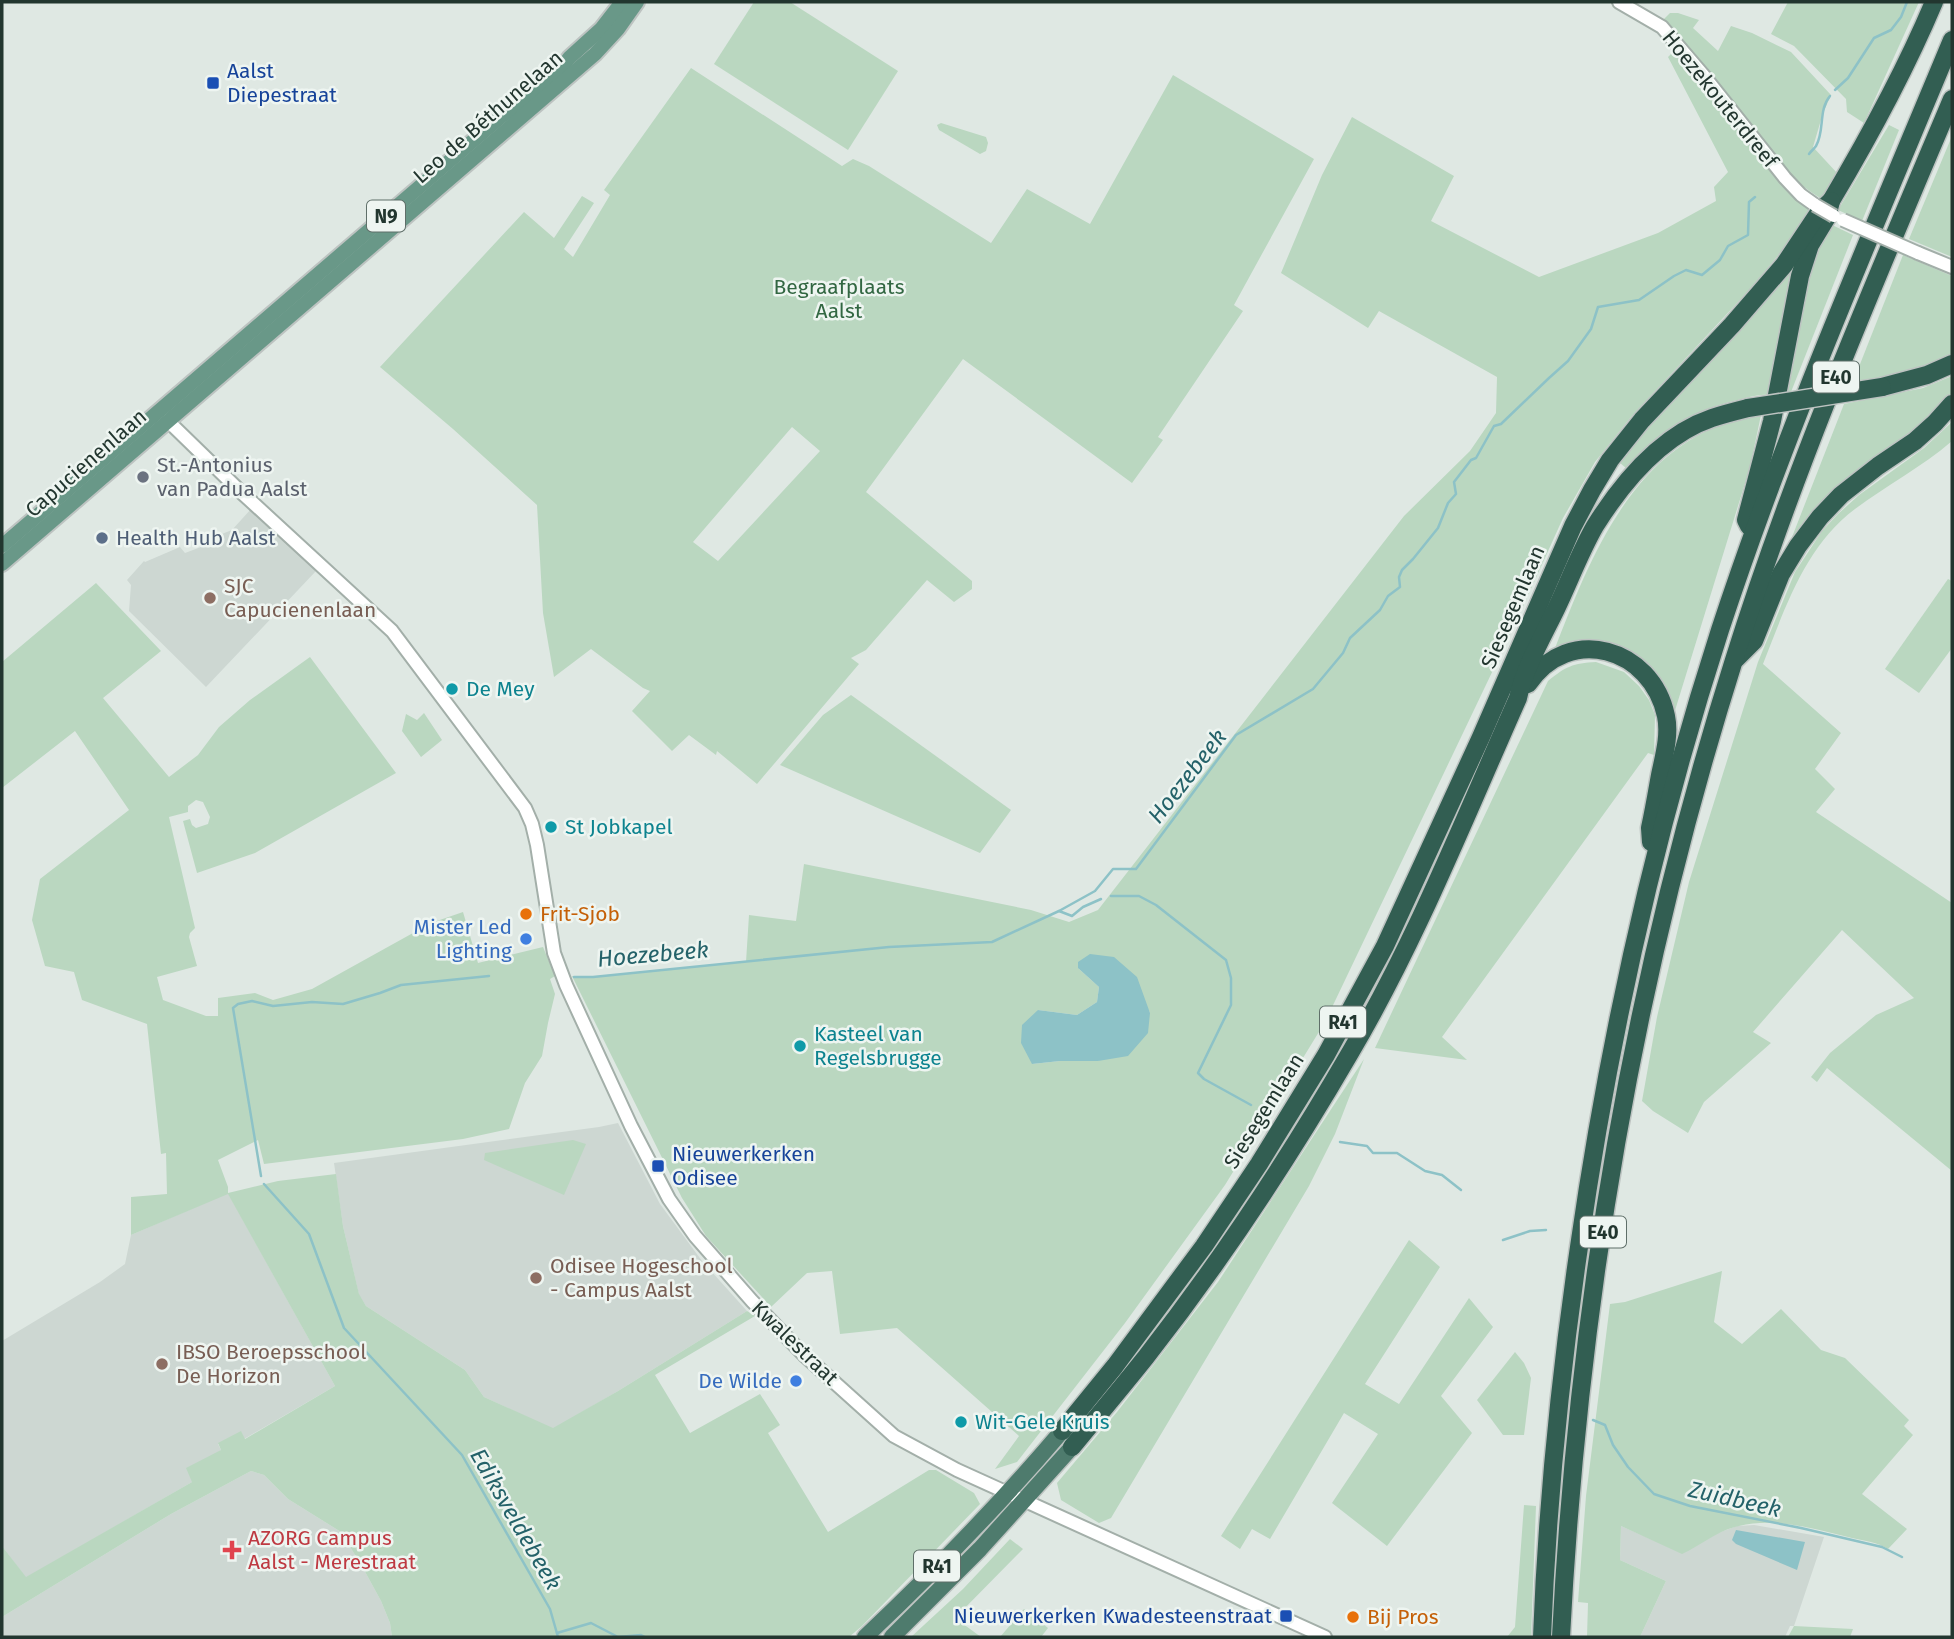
<svg xmlns="http://www.w3.org/2000/svg" width="1954" height="1639" font-family="'Fira Sans',sans-serif">
	<style>
		.built { fill: #cdd7d2 }
		.green { fill: #bad7c0; fill-rule: evenodd }
		.water { fill: #8dc2c7 }
		.lines { fill: none; stroke-linecap: round; stroke-linejoin: round }
		.stream { stroke: #8dc2c7; stroke-width: 2.5 }
		.tertiary-casing { stroke: #a3afa9; stroke-width: 16 }
		.primary-casing { stroke: #bdc3c1; stroke-width: 18 }
		.trunk-casing { stroke: #bdc3c1; stroke-width: 19 }
		.motorway-casing { stroke: #bdc3c1; stroke-width: 21 }
		.tertiary { stroke: #fff; stroke-width: 12 }
		.primary { stroke: #699888; stroke-width: 14 }
		.trunk { stroke: #4e7b6d; stroke-width: 16 }
		.motorway { stroke: #325e52; stroke-width: 18 }
		.tertiary-bridge-casing { stroke: #a3afa9; stroke-width: 16; stroke-linecap: butt }
		.motorway-bridge-casing { stroke: #bdc3c1; stroke-width: 21; stroke-linecap: butt }
		.tertiary-bridge { stroke: #fff; stroke-width: 12 }
		.motorway-bridge { stroke: #325e52; stroke-width: 18 }
		.transit-dot { fill: #1a4fb4; stroke: #eef5f1; stroke-width: 2.5 }
		.worship-dot { fill: #6b7280; stroke: #eef5f1; stroke-width: 2.5 }
		.service-dot { fill: #5c6f8a; stroke: #eef5f1; stroke-width: 2.5 }
		.education-dot { fill: #8d6e63; stroke: #eef5f1; stroke-width: 2.5 }
		.culture-dot { fill: #0f9aa8; stroke: #eef5f1; stroke-width: 2.5 }
		.food-dot { fill: #e8710a; stroke: #eef5f1; stroke-width: 2.5 }
		.shop-dot { fill: #3f7fe0; stroke: #eef5f1; stroke-width: 2.5 }
		.health-dot { fill: #e0444e; stroke: #eef5f1; stroke-width: 2.5 }
		.labels { text-anchor: middle; stroke-width: 5; stroke-linejoin: round; paint-order: stroke }
		.shield { fill: #eef5f1; stroke: #5f6f69; stroke-width: 2 }
		.shield-label { font-size: 19px; font-weight: bold; fill: #22362f }
		.transit-label { font-size: 21px; fill: #164399; stroke: #eef5f1; text-anchor: start }
		.street-label { font-size: 21px; fill: #22362f; stroke: #eef5f1 }
		.park-label { font-size: 21px; fill: #326742; stroke: #eef5f1 }
		.worship-label { font-size: 21px; fill: #5b616d; stroke: #eef5f1; text-anchor: start }
		.service-label { font-size: 21px; fill: #4e5e75; stroke: #eef5f1; text-anchor: start }
		.education-label { font-size: 21px; fill: #785e54; stroke: #eef5f1; text-anchor: start }
		.culture-label { font-size: 21px; fill: #0d838f; stroke: #eef5f1; text-anchor: start }
		.food-label { font-size: 21px; fill: #c56008; stroke: #eef5f1; text-anchor: start }
		.shop-label { font-size: 21px; fill: #366cbe; stroke: #eef5f1; text-anchor: end }
		.health-label { font-size: 21px; fill: #be3a42; stroke: #eef5f1; text-anchor: start }
		.water-label { font-size: 23px; font-style: italic; fill: #246269; stroke: #eef5f1 }
	</style>
	<rect width="100%" height="100%" fill="#dfe8e3"/>
	<g class="built">
		<path d="M 251,509 L 316,571 L 206,687 L 129,611 L 131,585 L 127,580 L 144,561 L 145,562 L 180,547 L 185,553 L 201,547 L 199,543 L 232,530 Z"/>
		<path d="M 618,1123 L 660,1204 L 702,1261 L 747,1311 L 618,1391 L 553,1429 L 484,1397 L 465,1370 L 366,1306 L 359,1295 L 343,1226 L 334,1163 L 599,1127 Z"/>
		<path d="M 228,1193 L 335,1386 L 244,1439 L 241,1432 L 218,1444 L 221,1450 L 192,1482 L 26,1578 L 2,1546 L 2,1341 L 100,1282 L 125,1264 L 131,1235 Z"/>
		<path d="M 251,1471 L 264,1475 L 288,1499 L 341,1532 L 363,1568 L 381,1601 L 390,1623 L 392,1637 L 2,1637 L 2,1617 L 171,1514 Z"/>
		<path d="M 1754,1525 L 1824,1537 L 1794,1626 L 1790,1626 L 1785,1637 L 1640,1637 L 1666,1581 L 1620,1560 L 1621,1526 L 1682,1553 L 1718,1533 L 1737,1526 Z"/>
	</g>
	<g class="green">
		<path d="M 754,2 L 790,2 L 898,71 L 848,150 L 714,64 Z"/>
		<path d="M 1788,2 L 1919,2 L 1864,123 L 1847,112 L 1846,99 L 1794,46 L 1771,34 Z"/>
		<path d="M 1670,13 L 1678,13 L 1699,20 L 1693,28 L 1718,51 L 1731,26 L 1752,33 L 1791,52 L 1831,95 L 1823,113 L 1813,147 L 1838,174 L 1822,199 C 1791,182 1768,149 1746,122 C 1718,88 1690,55 1662,21 Z"/>
		<path d="M 1675,50 L 1782,186 L 1813,213 L 1752,287 L 1631,417 L 1595,462 L 1563,518 L 1516,622 L 1325,1022 L 1225,1185 L 1125,1323 L 1017,1462 L 995,1469 L 1019,1436 L 897,1328 L 840,1334 L 832,1271 L 807,1273 L 771,1307 L 706,1236 L 682,1198 L 572,976 L 593,977 L 746,962 L 749,915 L 796,921 L 804,864 L 1031,910 L 1069,922 L 1098,910 L 1404,516 L 1470,451 L 1496,413 L 1497,377 L 1379,311 L 1368,328 L 1281,273 L 1322,175 L 1352,117 L 1454,176 L 1431,221 L 1539,277 L 1658,233 L 1716,201 L 1714,187 L 1728,172 L 1668,57 ZM 1078,968 L 1150,1012 L 1098,1061 L 1060,1061 L 1032,1064 L 1038,1010 L 1077,1015 L 1097,1002 L 1099,987 Z"/>
		<path d="M 691,68 L 842,166 L 853,159 L 869,166 L 991,243 L 1027,189 L 1090,224 L 1173,75 L 1314,159 L 1234,305 L 1243,311 L 1158,437 L 1163,440 L 1132,483 L 963,359 L 866,492 L 972,581 L 972,589 L 954,602 L 927,580 L 866,650 L 851,658 L 859,664 L 757,784 L 717,751 L 716,755 L 689,735 L 672,751 L 632,711 L 650,691 L 643,688 L 591,649 L 554,677 L 543,613 L 537,505 L 453,429 L 380,367 L 524,212 L 554,238 L 582,196 L 594,203 L 564,249 L 573,257 L 610,195 L 604,190 ZM 792,427 L 820,451 L 718,561 L 693,542 Z"/>
		<path d="M 941,123 L 986,137 L 988,143 L 986,151 L 980,154 L 939,130 L 937,125 Z"/>
		<path d="M 1889,125 L 1899,130 L 1862,221 L 1838,210 Z"/>
		<path d="M 1952,136 L 1952,257 L 1909,239 Z"/>
		<path d="M 1830,224 L 1853,235 L 1791,392 L 1783,392 L 1814,250 Z"/>
		<path d="M 1903,255 L 1952,276 L 1952,353 C 1921,372 1888,377 1853,382 Z"/>
		<path d="M 1794,267 L 1768,395 C 1759,394 1750,397 1742,399 C 1693,409 1660,433 1626,468 L 1620,463 L 1632,444 Z"/>
		<path d="M 1952,376 L 1952,398 L 1785,555 L 1844,404 L 1923,388 Z"/>
		<path d="M 1761,415 L 1750,467 L 1673,717 L 1657,676 L 1642,661 L 1627,652 L 1554,651 C 1593,550 1639,432 1761,415 Z"/>
		<path d="M 1952,422 L 1952,441 C 1922,467 1887,485 1855,509 C 1805,546 1785,609 1763,664 L 1841,733 L 1815,769 L 1835,789 L 1816,812 L 1952,903 L 1952,1171 L 1827,1068 L 1817,1082 L 1811,1077 L 1830,1053 L 1876,1015 L 1914,998 L 1842,930 L 1753,1032 L 1771,1043 L 1704,1102 L 1688,1133 L 1653,1111 L 1642,1101 L 1657,1017 L 1689,882 L 1758,662 L 1795,572 L 1822,531 L 1838,514 L 1859,495 L 1924,448 Z"/>
		<path d="M 1948,579 L 1952,581 L 1952,648 L 1919,693 L 1885,669 Z"/>
		<path d="M 96,583 L 161,651 L 103,698 L 169,777 L 198,755 L 219,727 L 250,700 L 310,657 L 396,773 L 255,853 L 197,873 L 183,821 L 190,819 L 192,825 L 196,828 L 208,824 L 210,817 L 203,802 L 196,800 L 188,806 L 188,812 L 169,817 L 195,928 L 190,933 L 189,937 L 197,966 L 157,977 L 163,1000 L 206,1016 L 218,1016 L 218,998 L 255,993 L 273,1000 L 312,989 L 431,923 L 463,912 L 478,963 L 543,947 L 555,976 L 550,979 L 555,994 L 548,1023 L 542,1056 L 525,1083 L 509,1129 L 463,1139 L 264,1164 L 258,1140 L 218,1160 L 228,1187 L 228,1193 L 278,1181 L 336,1174 L 343,1226 L 359,1294 L 366,1306 L 465,1370 L 484,1397 L 553,1428 L 618,1391 L 747,1311 L 755,1316 L 655,1375 L 690,1433 L 760,1394 L 780,1425 L 768,1433 L 828,1532 L 929,1470 L 936,1470 L 974,1493 L 980,1504 L 862,1626 L 849,1637 L 392,1637 L 390,1623 L 381,1601 L 363,1568 L 341,1532 L 288,1499 L 264,1475 L 251,1471 L 171,1514 L 2,1617 L 2,1546 L 26,1577 L 192,1482 L 186,1468 L 221,1450 L 218,1443 L 241,1431 L 245,1439 L 335,1386 L 228,1194 L 131,1235 L 131,1197 L 167,1194 L 166,1153 L 161,1154 L 147,1024 L 82,1000 L 74,972 L 45,966 L 32,920 L 40,879 L 129,810 L 75,731 L 2,788 L 2,662 Z"/>
		<path d="M 1596,662 L 1624,672 L 1639,686 L 1649,700 L 1655,715 L 1654,755 L 1648,753 L 1442,1037 L 1467,1060 L 1375,1048 L 1548,681 C 1565,667 1573,663 1596,662 Z"/>
		<path d="M 851,695 L 1011,810 L 980,853 L 780,765 L 823,715 Z"/>
		<path d="M 424,713 L 442,740 L 421,757 L 402,731 L 406,714 L 417,720 Z"/>
		<path d="M 1364,1059 L 1335,1134 L 1309,1186 L 1111,1518 L 1099,1523 L 1061,1500 L 1057,1483 L 1117,1412 L 1218,1282 Z"/>
		<path d="M 573,1140 L 586,1144 L 564,1195 L 484,1160 L 485,1153 Z"/>
		<path d="M 1409,1240 L 1440,1267 L 1365,1384 L 1399,1404 L 1469,1298 L 1493,1327 L 1441,1396 L 1472,1433 L 1387,1546 L 1332,1503 L 1378,1434 L 1344,1413 L 1270,1539 L 1252,1529 L 1240,1549 L 1221,1536 Z"/>
		<path d="M 1722,1271 L 1714,1322 L 1742,1344 L 1781,1309 L 1821,1350 L 1845,1358 L 1909,1420 L 1904,1426 L 1913,1435 L 1862,1494 L 1907,1529 L 1888,1549 C 1877,1542 1865,1541 1852,1538 C 1814,1529 1774,1516 1735,1527 C 1715,1532 1700,1546 1682,1554 L 1621,1526 L 1620,1560 L 1666,1581 L 1640,1637 L 1587,1637 L 1588,1603 L 1578,1602 L 1586,1496 L 1610,1304 L 1625,1302 Z"/>
		<path d="M 1515,1352 L 1524,1363 L 1531,1378 L 1524,1435 L 1503,1435 L 1477,1400 Z"/>
		<path d="M 1524,1505 L 1536,1506 L 1531,1637 L 1507,1637 L 1515,1627 Z"/>
		<path d="M 1010,1539 L 1023,1549 L 955,1618 L 981,1637 L 911,1637 L 963,1589 Z"/>
		<path d="M 1024,1609 L 1048,1628 L 1041,1637 L 1000,1637 Z"/>
		<path d="M 1794,1626 L 1853,1629 L 1850,1637 L 1788,1637 Z"/>
	</g>
	<g class="water">
		<path d="M 1090,954 L 1114,957 L 1137,977 L 1150,1013 L 1148,1033 L 1128,1056 L 1098,1061 L 1060,1061 L 1032,1064 L 1021,1043 L 1022,1025 L 1038,1010 L 1077,1015 L 1097,1002 L 1099,987 L 1078,968 L 1078,962 Z"/>
		<path d="M 1736,1530 L 1805,1542 L 1797,1570 L 1736,1544 L 1732,1540 Z"/>
	</g>
	<g class="lines">
		<g class="stream">
			<path d="M 1835,90 L 1848,78 L 1874,38 L 1891,30 L 1901,17 L 1907,2"/>
			<path d="M 1809,154 C 1811,151 1814,149 1816,146 C 1825,131 1818,110 1830,96"/>
			<path d="M 1111,896 L 1139,896 L 1156,905 L 1226,960 L 1231,978 L 1231,1005 L 1198,1073 L 1204,1079 L 1251,1105"/>
			<path d="M 1059,911 L 1072,916 L 1083,907 L 1101,899"/>
			<path d="M 574,977 L 593,977 L 889,947 L 992,942 L 1059,911 L 1095,891 L 1113,869 L 1136,869 L 1236,735 L 1313,689 L 1343,653 L 1350,638 L 1380,610 L 1388,596 L 1400,587 L 1399,577 L 1402,570 L 1413,559 L 1438,528 L 1448,503 L 1456,494 L 1454,482 L 1471,460 L 1476,458 L 1494,426 L 1501,424 L 1549,378 L 1568,361 L 1591,329 L 1598,307 L 1639,300 L 1674,276 L 1686,270 L 1702,275 L 1720,260 L 1728,246 L 1748,235 L 1749,202 L 1755,197"/>
			<path d="M 1340,1142 L 1367,1146 L 1373,1153 L 1397,1153 L 1425,1171 L 1442,1175 L 1461,1190"/>
			<path d="M 261,1176 L 233,1008 L 238,1004 L 252,1001 L 273,1006 L 312,1002 L 343,1004 L 380,993 L 401,985 L 489,976"/>
			<path d="M 264,1184 L 309,1234 L 344,1328 L 462,1455 L 550,1609 L 558,1637"/>
			<path d="M 1503,1240 L 1530,1231 L 1546,1230"/>
			<path d="M 1593,1420 L 1605,1425 L 1613,1445 L 1628,1467 L 1654,1494 L 1690,1506 L 1801,1528 L 1882,1547 L 1902,1557"/>
			<path d="M 557,1633 L 591,1623 L 618,1637 L 641,1635 L 645,1637"/>
		</g>
		<defs>
			<g id="tertiary">
				<path d="M 1619,2 L 1662,27 L 1704,76 L 1785,178 L 1801,195 L 1815,205"/>
				<path d="M 1918,253 L 1952,267"/>
				<path d="M 167,420 L 241,492 L 392,631 L 525,808 L 532,824 L 537,845 L 554,953 L 566,985 L 631,1126 L 669,1199 L 695,1236 L 752,1301 L 804,1355 L 894,1436 L 957,1470 L 1325,1637"/>
			</g>
			<g id="primary">
				<path d="M 2,546 L 503,115 L 520,104 L 561,68 L 569,58 L 601,29 L 622,2"/>
				<path d="M 2,564 L 595,54 L 618,29 L 637,2"/>
			</g>
			<g id="trunk">
				<path d="M 865,1637 C 934,1572 1000,1504 1062,1431"/>
				<path d="M 892,1637 L 980,1549 L 1072,1447"/>
			</g>
			<g id="motorway">
				<path d="M 1882,387 L 1927,375 L 1952,364"/>
				<path d="M 1749,526 L 1746,520 L 1772,421 L 1800,276 L 1810,245 L 1827,217 L 1831,201 C 1869,137 1905,71 1934,2"/>
				<path d="M 1736,659 L 1754,641 L 1781,574 L 1798,546 L 1820,517 L 1841,495 L 1878,466 L 1915,441 L 1935,423 L 1952,404"/>
				<path d="M 1528,684 C 1569,623 1652,648 1666,716 C 1670,735 1664,756 1660,775 C 1657,792 1654,810 1650,828 L 1651,842"/>
				<path d="M 1062,1431 L 1115,1366 L 1204,1246 L 1259,1164 L 1326,1055 L 1385,946 L 1481,737 L 1573,526 L 1592,490 L 1610,460 L 1642,420 L 1732,325 L 1784,265 L 1820,211 L 1831,201"/>
				<path d="M 1072,1447 C 1097,1417 1122,1387 1146,1357 C 1221,1261 1289,1158 1350,1053 C 1416,941 1465,817 1518,698 C 1524,669 1543,636 1556,609 C 1569,582 1580,552 1595,526 C 1622,483 1662,435 1712,418 C 1724,414 1736,411 1748,408"/>
				<path d="M 1542,1637 C 1547,1506 1560,1377 1579,1247 C 1609,1038 1655,831 1720,630 C 1786,429 1871,235 1952,40"/>
				<path d="M 1561,1637 C 1578,1307 1634,976 1734,660 C 1794,468 1874,284 1952,99"/>
			</g>
		</defs>
		<use href="#tertiary" class="tertiary-casing"/>
		<use href="#primary" class="primary-casing"/>
		<use href="#trunk" class="trunk-casing"/>
		<use href="#motorway" class="motorway-casing"/>
		<use href="#tertiary" class="tertiary"/>
		<use href="#primary" class="primary"/>
		<use href="#trunk" class="trunk"/>
		<use href="#motorway" class="motorway"/>
		<defs>
			<g id="tertiary-bridge">
				<path d="M 1815,205 L 1834,216"/>
				<path d="M 1843,220 L 1918,253"/>
			</g>
			<path id="motorway-bridge" d="M 1748,408 L 1882,387"/>
		</defs>
		<use href="#tertiary-bridge" class="tertiary-bridge-casing"/>
		<use href="#motorway-bridge" class="motorway-bridge-casing"/>
		<use href="#tertiary-bridge" class="tertiary-bridge"/>
		<use href="#motorway-bridge" class="motorway-bridge"/>
	</g>
	<g class="transit-dot">
		<rect x="206" y="76" width="14" height="14" rx="3.5"/>
		<rect x="651" y="1159" width="14" height="14" rx="3.5"/>
		<rect x="1279" y="1609" width="14" height="14" rx="3.5"/>
	</g>
	<circle class="worship-dot" cx="143" cy="477" r="7"/>
	<circle class="service-dot" cx="102" cy="538" r="7"/>
	<g class="education-dot">
		<circle cx="210" cy="598" r="7"/>
		<circle cx="536" cy="1278" r="7"/>
		<circle cx="162" cy="1364" r="7"/>
	</g>
	<g class="culture-dot">
		<circle cx="452" cy="689" r="7"/>
		<circle cx="551" cy="827" r="7"/>
		<circle cx="800" cy="1046" r="7"/>
		<circle cx="961" cy="1422" r="7"/>
	</g>
	<g class="food-dot">
		<circle cx="526" cy="914" r="7"/>
		<circle cx="1353" cy="1617" r="7"/>
	</g>
	<g class="shop-dot">
		<circle cx="526" cy="939" r="7"/>
		<circle cx="796" cy="1381" r="7"/>
	</g>
	<path class="health-dot" d="M228.5 1539.5h7v7h7v7h-7v7h-7v-7h-7v-7h7z"/>
	<g class="labels">
		<g class="shield">
			<rect x="367" y="200.5" width="38" height="31" rx="5"/>
			<rect x="1813" y="361.5" width="46" height="31" rx="5"/>
			<rect x="1320" y="1006.5" width="46" height="31" rx="5"/>
			<rect x="1580" y="1216.5" width="46" height="31" rx="5"/>
			<rect x="914" y="1550.5" width="46" height="31" rx="5"/>
		</g>
		<g class="shield-label">
			<text x="386" y="223">N9</text>
			<text x="1836" y="384">E40</text>
			<text x="1343" y="1029">R41</text>
			<text x="1603" y="1239">E40</text>
			<text x="937" y="1573">R41</text>
		</g>
		<g class="transit-label">
			<text x="227" y="78">Aalst<tspan x="227" dy="24">Diepestraat</tspan></text>
			<text x="672" y="1161">Nieuwerkerken<tspan x="672" dy="24">Odisee</tspan></text>
			<text x="1272" y="1623" text-anchor="end">Nieuwerkerken Kwadesteenstraat</text>
		</g>
		<g class="street-label">
			<text transform="translate(1720 99) rotate(51)" y="7">Hoezekouterdreef</text>
			<text transform="translate(488 117) rotate(-41)" y="7">Leo de Béthunelaan</text>
			<text transform="translate(86 463) rotate(-41)" y="7">Capucienenlaan</text>
			<text transform="translate(1513 607) rotate(-67)" y="7">Siesegemlaan</text>
			<text transform="translate(1264 1111) rotate(-58)" y="7">Siesegemlaan</text>
			<text transform="translate(795 1343) rotate(44)" y="7">Kwalestraat</text>
		</g>
		<g class="park-label">
			<text x="839" y="294">Begraafplaats<tspan x="839" dy="24">Aalst</tspan></text>
		</g>
		<g class="worship-label">
			<text x="157" y="472">St.-Antonius<tspan x="157" dy="24">van Padua Aalst</tspan></text>
		</g>
		<g class="service-label">
			<text x="116" y="545">Health Hub Aalst</text>
		</g>
		<g class="education-label">
			<text x="224" y="593">SJC<tspan x="224" dy="24">Capucienenlaan</tspan></text>
			<text x="550" y="1273">Odisee Hogeschool<tspan x="550" dy="24">- Campus Aalst</tspan></text>
			<text x="176" y="1359">IBSO Beroepsschool<tspan x="176" dy="24">De Horizon</tspan></text>
		</g>
		<g class="culture-label">
			<text x="466" y="696">De Mey</text>
			<text x="565" y="834">St Jobkapel</text>
			<text x="814" y="1041">Kasteel van<tspan x="814" dy="24">Regelsbrugge</tspan></text>
			<text x="975" y="1429">Wit-Gele Kruis</text>
		</g>
		<g class="food-label">
			<text x="540" y="921">Frit-Sjob</text>
			<text x="1367" y="1624">Bij Pros</text>
		</g>
		<g class="shop-label">
			<text x="512" y="934">Mister Led<tspan x="512" dy="24">Lighting</tspan></text>
			<text x="782" y="1388">De Wilde</text>
		</g>
		<g class="health-label">
			<text x="248" y="1545">AZORG Campus<tspan x="248" dy="24">Aalst - Merestraat</tspan></text>
		</g>
		<g class="water-label">
			<text transform="translate(1187 776) rotate(-52)" y="8">Hoezebeek</text>
			<text transform="translate(653 954) rotate(-5)" y="8">Hoezebeek</text>
			<text transform="translate(1735 1499) rotate(13)" y="8">Zuidbeek</text>
			<text transform="translate(516 1519) rotate(60)" y="8">Ediksveldebeek</text>
		</g>
	</g>
	<rect width="1954" height="1639" fill="none" stroke="#22362f" stroke-width="7"/>
</svg>
